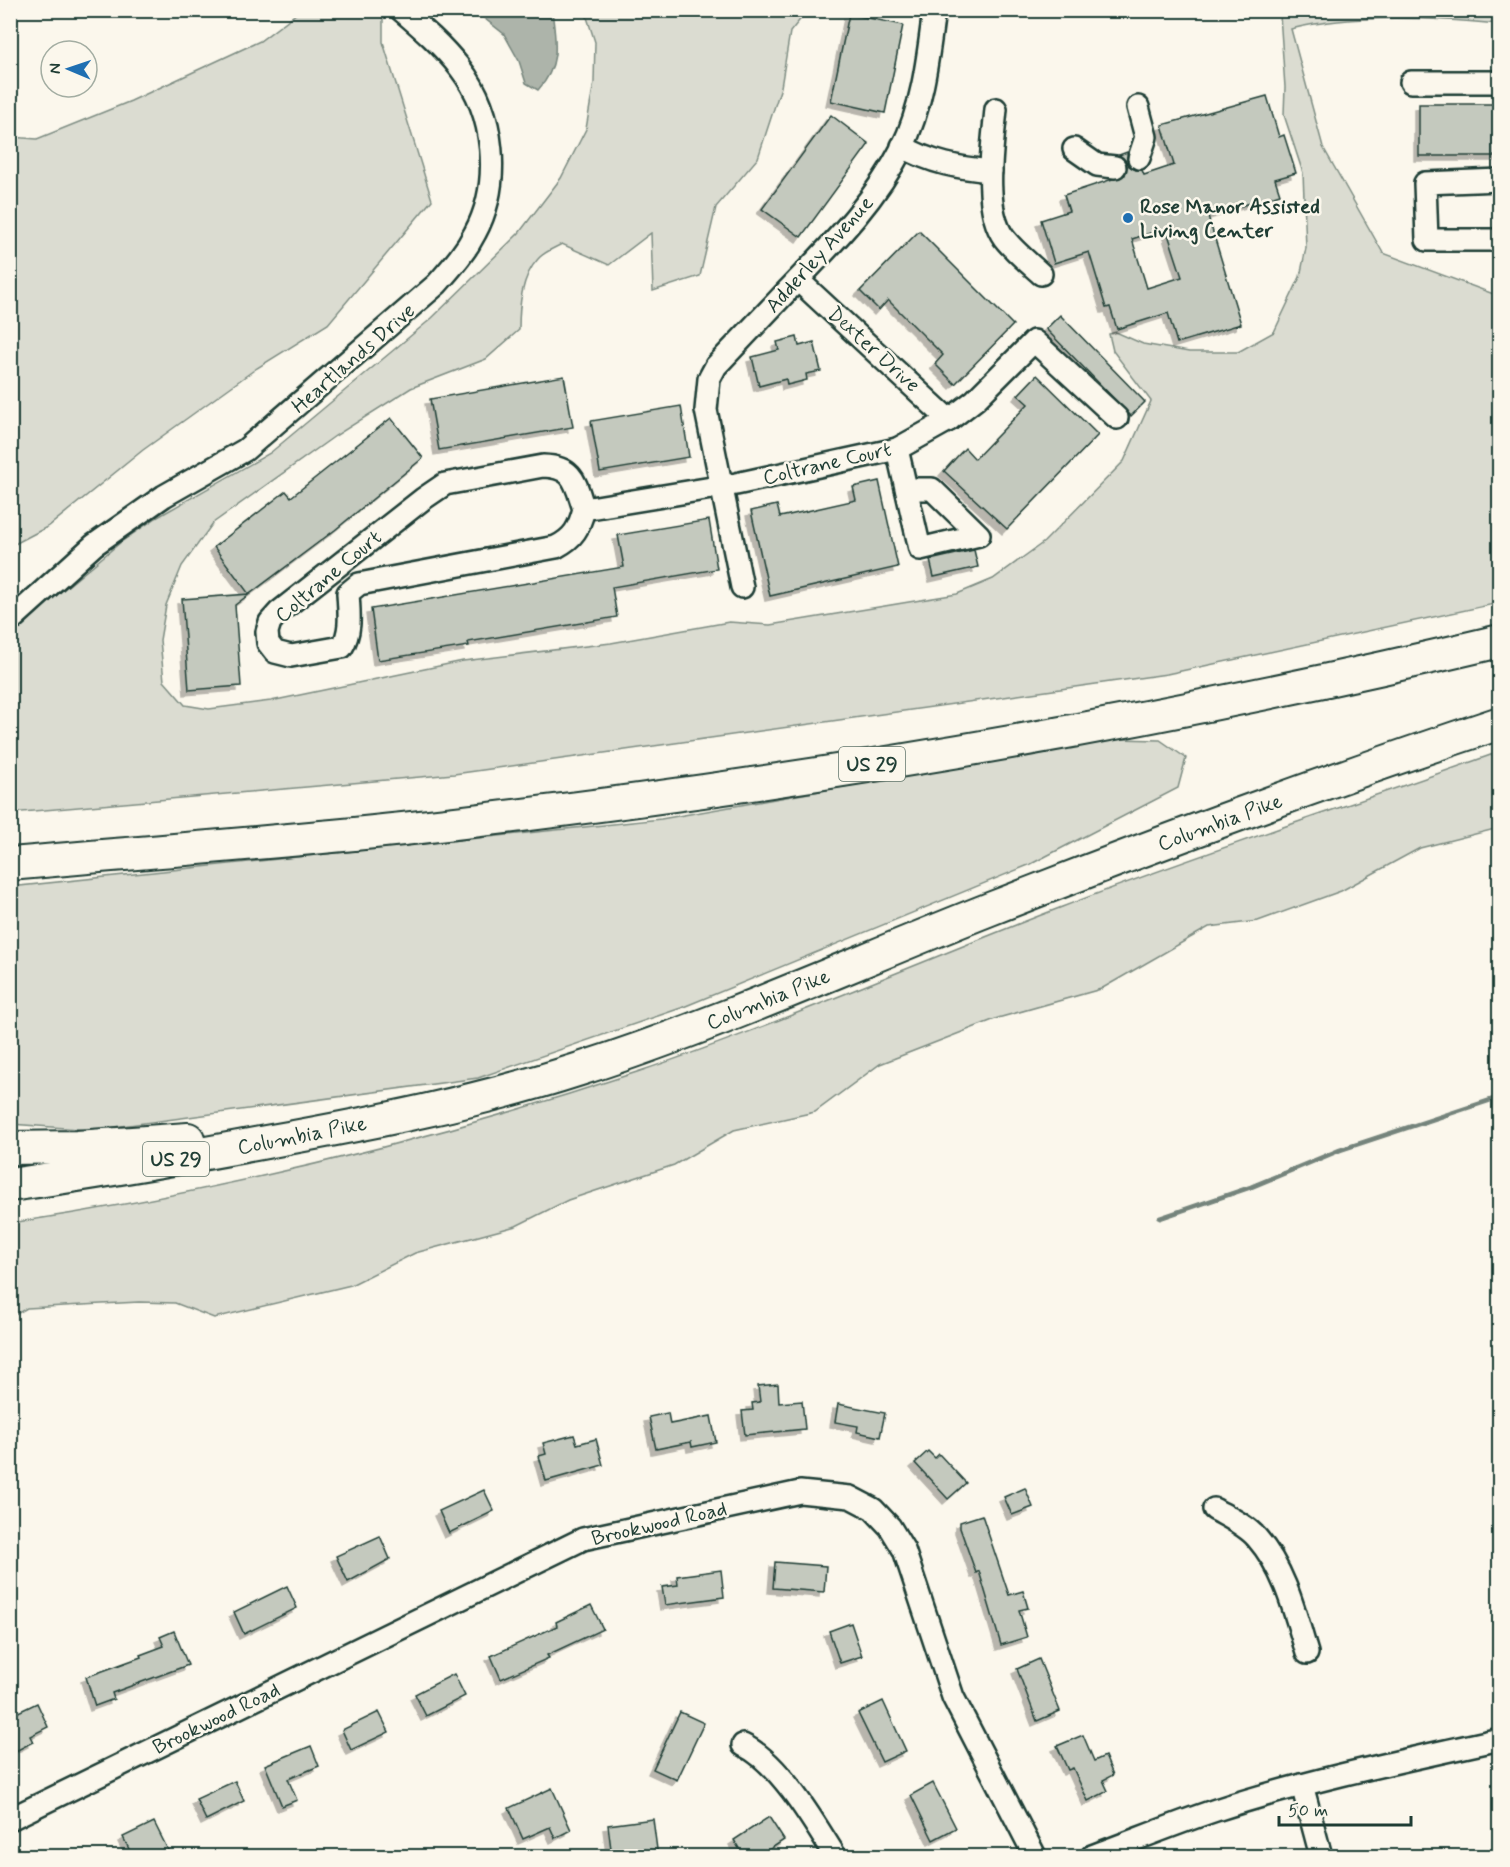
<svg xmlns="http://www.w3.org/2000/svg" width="1510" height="1867" font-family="Mynerve,sans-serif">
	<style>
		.green { fill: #dbdcd1; stroke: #7d8c82; stroke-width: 1.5 }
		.water { fill: #adb4aa; stroke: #74847b; stroke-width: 1.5 }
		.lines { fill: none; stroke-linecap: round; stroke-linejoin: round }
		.stream { stroke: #74847b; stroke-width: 5 }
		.building { fill: #c4c9be; stroke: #1f3d34; stroke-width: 1.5; fill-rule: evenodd; filter: url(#shadow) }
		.minor-casing { stroke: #1f3d34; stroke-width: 26 }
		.highway-casing { stroke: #1f3d34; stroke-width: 36 }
		.minor { stroke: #fbf7ec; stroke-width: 21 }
		.highway { stroke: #fbf7ec; stroke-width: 32 }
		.poi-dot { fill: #1f6fb2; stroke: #fbf7ec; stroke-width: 2 }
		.labels { text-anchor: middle; stroke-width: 5; stroke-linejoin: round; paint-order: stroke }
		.shield { fill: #fbf7ec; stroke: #61756b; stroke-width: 1.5 }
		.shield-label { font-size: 20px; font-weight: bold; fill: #1f3d34 }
		.poi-label { font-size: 21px; font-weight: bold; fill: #1f3d34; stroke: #fbf7ec; text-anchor: start }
		.street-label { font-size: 21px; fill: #1f3d34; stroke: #fbf7ec }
	</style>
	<defs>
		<filter id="shadow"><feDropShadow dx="-5" dy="5" stdDeviation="0" flood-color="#0004"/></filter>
	</defs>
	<rect width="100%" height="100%" fill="#fbf7ec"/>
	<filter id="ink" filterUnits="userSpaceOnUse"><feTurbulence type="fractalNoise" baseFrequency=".0167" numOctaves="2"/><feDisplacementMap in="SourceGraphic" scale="12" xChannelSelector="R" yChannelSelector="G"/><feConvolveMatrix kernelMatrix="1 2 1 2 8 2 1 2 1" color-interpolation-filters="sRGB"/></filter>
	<g filter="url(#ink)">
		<g class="green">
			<path d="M 301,10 L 373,11 L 383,18 L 383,42 L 432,200 L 328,324 L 257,368 L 143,450 L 49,526 L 11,546 L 11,137 L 37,139 L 131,101 L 260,41 Z"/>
			<path d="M 1370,10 L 1499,11 L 1499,24 C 1436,18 1353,13 1291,29 L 1323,147 L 1383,253 L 1499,296 L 1499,603 L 1167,674 L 454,774 L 11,813 L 10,634 L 121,542 L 156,518 L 270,453 L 432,318 L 519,233 L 561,178 L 586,129 L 594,82 L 595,42 L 585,11 L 807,11 L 790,32 L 781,87 L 758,158 L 716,207 L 700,276 L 653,291 L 651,233 L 609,265 L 562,244 C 554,248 544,252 538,259 C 521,277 519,306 519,330 L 486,359 L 411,388 L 335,436 L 213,523 L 182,566 L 166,605 L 160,640 L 164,681 L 185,705 L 209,709 L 271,701 L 463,661 L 611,643 L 729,622 L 770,625 L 957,594 L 993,579 L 1044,542 L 1124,461 L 1151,401 L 1113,351 L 1109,334 L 1116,332 L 1143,344 L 1189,352 L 1238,352 L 1274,332 L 1300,277 L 1306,248 L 1303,173 L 1284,115 L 1285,87 L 1280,15 Z"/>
			<path d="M 1116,739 L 1160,740 L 1186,758 L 1178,788 L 1031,864 L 681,1008 L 478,1078 L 92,1130 L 11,1124 L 10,887 L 661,819 Z"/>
			<path d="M 1499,752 L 1499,828 L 1420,848 L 1341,891 L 1258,921 L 1209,927 L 1101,989 L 998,1018 L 880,1064 L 815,1112 L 734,1130 L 674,1165 L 568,1200 L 516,1226 L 415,1253 L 351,1285 L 214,1318 L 175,1303 L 139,1302 L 27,1308 L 11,1317 L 11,1223 C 223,1191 433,1140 637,1072 C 781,1024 920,961 1062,907 C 1206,851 1354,804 1499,752 Z"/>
		</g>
		<path class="water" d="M 475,11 L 552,11 C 556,42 561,65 538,90 L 526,83 L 519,61 L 504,34 Z"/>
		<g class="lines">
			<path class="stream" d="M 1160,1218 L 1251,1187 L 1340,1150 L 1500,1097"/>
		</g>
		<g class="building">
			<path d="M 849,14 L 903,25 L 885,113 L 831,101 Z"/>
			<path d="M 1267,96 L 1279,137 L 1284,135 L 1296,173 L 1275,179 L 1280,194 L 1208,216 L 1241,324 L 1177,343 L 1168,313 L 1117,329 L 1110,307 L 1106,308 L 1089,252 L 1054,263 L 1041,220 L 1069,211 L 1064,195 L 1125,175 L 1127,162 L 1119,155 L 1127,152 L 1129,166 L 1136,170 L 1142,170 L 1144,175 L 1174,165 L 1162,125 ZM 1166,228 L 1182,277 L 1147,288 L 1132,239 Z"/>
			<rect x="1419" y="104" width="81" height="52"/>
			<path d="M 831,115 L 869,144 L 801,237 L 762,209 Z"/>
			<path d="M 919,231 L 1013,325 L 955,384 L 935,364 L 943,355 L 888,300 L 879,310 L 860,291 Z"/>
			<path d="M 1060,315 L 1145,402 L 1131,416 L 1046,329 Z"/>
			<path d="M 797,337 L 799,346 L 814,342 L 821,371 L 806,374 L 807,380 L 787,385 L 786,379 L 759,386 L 752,357 L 779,350 L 777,342 Z"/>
			<path d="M 1037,375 L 1098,435 L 1007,529 L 944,471 L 965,448 L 975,459 L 1028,404 L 1018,395 Z"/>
			<path d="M 564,376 L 573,427 L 439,450 L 430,399 Z"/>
			<path d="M 681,406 L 689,457 L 600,472 L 591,421 Z"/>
			<path d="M 391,418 L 423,458 L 335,530 L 235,605 L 241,686 L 189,690 L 182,599 L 249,594 L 214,547 L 286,491 L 291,497 Z"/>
			<path d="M 879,481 L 898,567 L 770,596 L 751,511 L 777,505 L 780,517 L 856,500 L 853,487 Z"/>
			<path d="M 709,520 L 717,569 L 612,587 L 617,617 L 468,642 L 469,646 L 378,660 L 371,609 L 624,567 L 618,535 Z"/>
			<path d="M 974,550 L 978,567 L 934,577 L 930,560 Z"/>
			<path d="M 778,1384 L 779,1403 L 802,1401 L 805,1429 L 745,1435 L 742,1411 L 753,1410 L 752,1403 L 760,1402 L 758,1386 Z"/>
			<path d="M 838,1404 L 885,1413 L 880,1437 L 857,1432 L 858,1426 L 835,1422 Z"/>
			<path d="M 668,1413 L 670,1424 L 711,1416 L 716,1442 L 692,1447 L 691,1442 L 656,1449 L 649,1417 Z"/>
			<path d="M 574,1435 L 577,1444 L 596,1439 L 603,1465 L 546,1481 L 539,1456 L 546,1454 L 543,1443 Z"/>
			<path d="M 928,1451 L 935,1458 L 939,1454 L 966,1483 L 948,1499 L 915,1463 Z"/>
			<path d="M 1025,1488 L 1033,1507 L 1012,1515 L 1004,1497 Z"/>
			<path d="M 484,1490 L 494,1511 L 449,1533 L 439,1511 Z"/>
			<path d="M 982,1515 L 1009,1595 L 1023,1591 L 1028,1608 L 1019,1610 L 1027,1637 L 1001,1645 L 979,1571 L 976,1573 L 960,1528 L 960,1522 Z"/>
			<path d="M 380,1536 L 390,1559 L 348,1582 L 336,1556 Z"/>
			<path d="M 775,1562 L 826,1566 L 824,1592 L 773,1588 Z"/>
			<path d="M 721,1570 L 724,1597 L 665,1605 L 662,1587 L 678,1585 L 677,1576 Z"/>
			<path d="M 287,1586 L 297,1608 L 244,1634 L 234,1612 Z"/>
			<path d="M 591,1605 L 603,1629 L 547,1655 L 549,1658 L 501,1679 L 491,1656 L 557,1626 L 556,1622 Z"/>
			<path d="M 851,1623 L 862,1656 L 840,1663 L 829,1631 Z"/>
			<path d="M 174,1631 L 188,1665 L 112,1693 L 114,1699 L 95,1706 L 86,1677 L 141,1657 L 140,1655 L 164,1646 L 160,1637 Z"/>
			<path d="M 1039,1659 L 1060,1711 L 1037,1721 L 1017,1669 Z"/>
			<path d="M 454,1674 L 465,1696 L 426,1716 L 415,1694 Z"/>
			<path d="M 883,1701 L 906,1751 L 882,1762 L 858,1713 Z"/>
			<path d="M 37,1703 L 48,1727 L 30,1736 L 33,1742 L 10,1754 L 10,1716 Z"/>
			<path d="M 379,1712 L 389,1732 L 351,1750 L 342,1730 Z"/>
			<path d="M 680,1712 L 704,1723 L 677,1780 L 653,1769 Z"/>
			<path d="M 1083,1735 L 1094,1761 L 1105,1756 L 1113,1775 L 1103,1780 L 1108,1791 L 1088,1801 L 1073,1768 L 1068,1770 L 1057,1746 Z"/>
			<path d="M 311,1746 L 319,1766 L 288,1779 L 297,1800 L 282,1806 L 265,1765 Z"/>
			<path d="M 235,1781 L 244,1801 L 206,1820 L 196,1799 Z"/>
			<path d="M 933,1783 L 956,1828 L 933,1840 L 911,1795 Z"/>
			<path d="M 552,1788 L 571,1830 L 555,1838 L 550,1827 L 523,1839 L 509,1808 Z"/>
			<path d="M 769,1817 L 784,1840 L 758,1857 L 744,1857 L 734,1840 Z"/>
			<path d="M 653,1819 L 658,1857 L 612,1857 L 608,1825 Z"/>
			<path d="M 154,1822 L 169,1852 L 160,1857 L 133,1857 L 123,1837 Z"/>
		</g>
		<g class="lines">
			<defs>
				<g id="minor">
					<path d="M 1411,82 L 1500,82"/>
					<path d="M 1138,107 L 1146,137 L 1139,158"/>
					<path d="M 996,109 C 993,144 982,208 1004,238 C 1014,251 1029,263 1041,274"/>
					<path d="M 902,146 C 930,163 960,168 991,171"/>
					<path d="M 1074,149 L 1097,165 L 1115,167"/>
					<path d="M 1500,180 L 1425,183 L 1427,240 L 1500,240"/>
					<path d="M 798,280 L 949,420"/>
					<path d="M 897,449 L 920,549 L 979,535 L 932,489 L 906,489"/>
					<path d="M 584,509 C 575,483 575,467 543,466 L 445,484 L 423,499 L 279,612 L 270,622 L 267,632 L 268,643 L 275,652 L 291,656 L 342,647 C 352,631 349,612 348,593 L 359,584 L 556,547 C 574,538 579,528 584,509 L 736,484 L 897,449 L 949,420 L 975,400 L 1034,341 L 1117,418"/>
					<path d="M 742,587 L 706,410 L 709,379 L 716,366 C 740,341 764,315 788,290 C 830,246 874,203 902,148 C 923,105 928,57 934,10"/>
					<path d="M 10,621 L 94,545 L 164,496 L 245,450 L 437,284 C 451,268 465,253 475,233 C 502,183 495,113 460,68 C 443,46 422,28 401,10"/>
					<path d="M 1214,1509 C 1228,1517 1246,1525 1257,1538 C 1285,1570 1295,1613 1307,1653"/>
					<path d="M 743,1745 C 779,1762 814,1822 835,1856"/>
					<path d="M 1302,1785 L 1321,1856"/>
					<path d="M 10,1819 L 583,1539 L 800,1492 L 850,1497 L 873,1509 L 890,1527 L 904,1550 L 953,1697 L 1035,1856"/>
					<path d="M 1092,1856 C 1133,1841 1174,1824 1216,1810 C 1309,1780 1405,1760 1500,1739"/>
				</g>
				<g id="highway">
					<path d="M 10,864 C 141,852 272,843 403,829 C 771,788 1139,727 1500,641"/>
					<path d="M 10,1148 L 77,1147 L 188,1139"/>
					<path d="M 10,1185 C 96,1173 181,1158 266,1142 C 372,1123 478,1102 580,1069 C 720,1024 853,963 990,909 C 1158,843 1328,780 1500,723"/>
				</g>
			</defs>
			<use href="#minor" class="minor-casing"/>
			<use href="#highway" class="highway-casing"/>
			<use href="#minor" class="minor"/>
			<use href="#highway" class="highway"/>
		</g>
	</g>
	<circle class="poi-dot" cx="1128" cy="218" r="6"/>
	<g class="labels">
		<g class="shield">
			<rect x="839" y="747" width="66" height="34" rx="4.5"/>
			<rect x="143" y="1142" width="66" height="34" rx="4.5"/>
		</g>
		<g class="shield-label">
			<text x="872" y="771">US 29</text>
			<text x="176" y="1166">US 29</text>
		</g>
		<g class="poi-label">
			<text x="1140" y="213">Rose Manor Assisted<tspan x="1140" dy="24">Living Center</tspan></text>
		</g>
		<g class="street-label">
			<text transform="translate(819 254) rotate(-48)" y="7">Adderley Avenue</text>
			<text transform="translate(874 349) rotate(42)" y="7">Dexter Drive</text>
			<text transform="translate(353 358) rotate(-41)" y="7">Heartlands Drive</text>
			<text transform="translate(827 463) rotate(-13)" y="7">Coltrane Court</text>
			<text transform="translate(328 576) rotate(-40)" y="7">Coltrane Court</text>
			<text transform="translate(1220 822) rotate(-20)" y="7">Columbia Pike</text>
			<text transform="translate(768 999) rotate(-22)" y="7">Columbia Pike</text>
			<text transform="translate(302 1135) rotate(-11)" y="7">Columbia Pike</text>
			<text transform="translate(659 1523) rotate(-13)" y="7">Brookwood Road</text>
			<text transform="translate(216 1718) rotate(-26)" y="7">Brookwood Road</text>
		</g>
	</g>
	<rect width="1510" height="1867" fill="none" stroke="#fbf7ec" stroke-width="36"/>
	<rect x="18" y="18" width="1474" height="1831" fill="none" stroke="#1f3d34" stroke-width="2" filter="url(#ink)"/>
	<g transform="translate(69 69) rotate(272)"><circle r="28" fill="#fbf7ec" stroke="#a3ada2" stroke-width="1.5"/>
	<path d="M0-4.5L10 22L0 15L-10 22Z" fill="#1f6fb2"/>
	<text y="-9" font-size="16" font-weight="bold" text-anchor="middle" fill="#1f3d34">N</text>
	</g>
	<path d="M1279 1816v9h132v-9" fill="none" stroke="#1f3d34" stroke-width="3"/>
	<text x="1288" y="1816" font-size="18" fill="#1f3d34" stroke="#fbf7ec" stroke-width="4.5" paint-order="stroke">50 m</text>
</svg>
